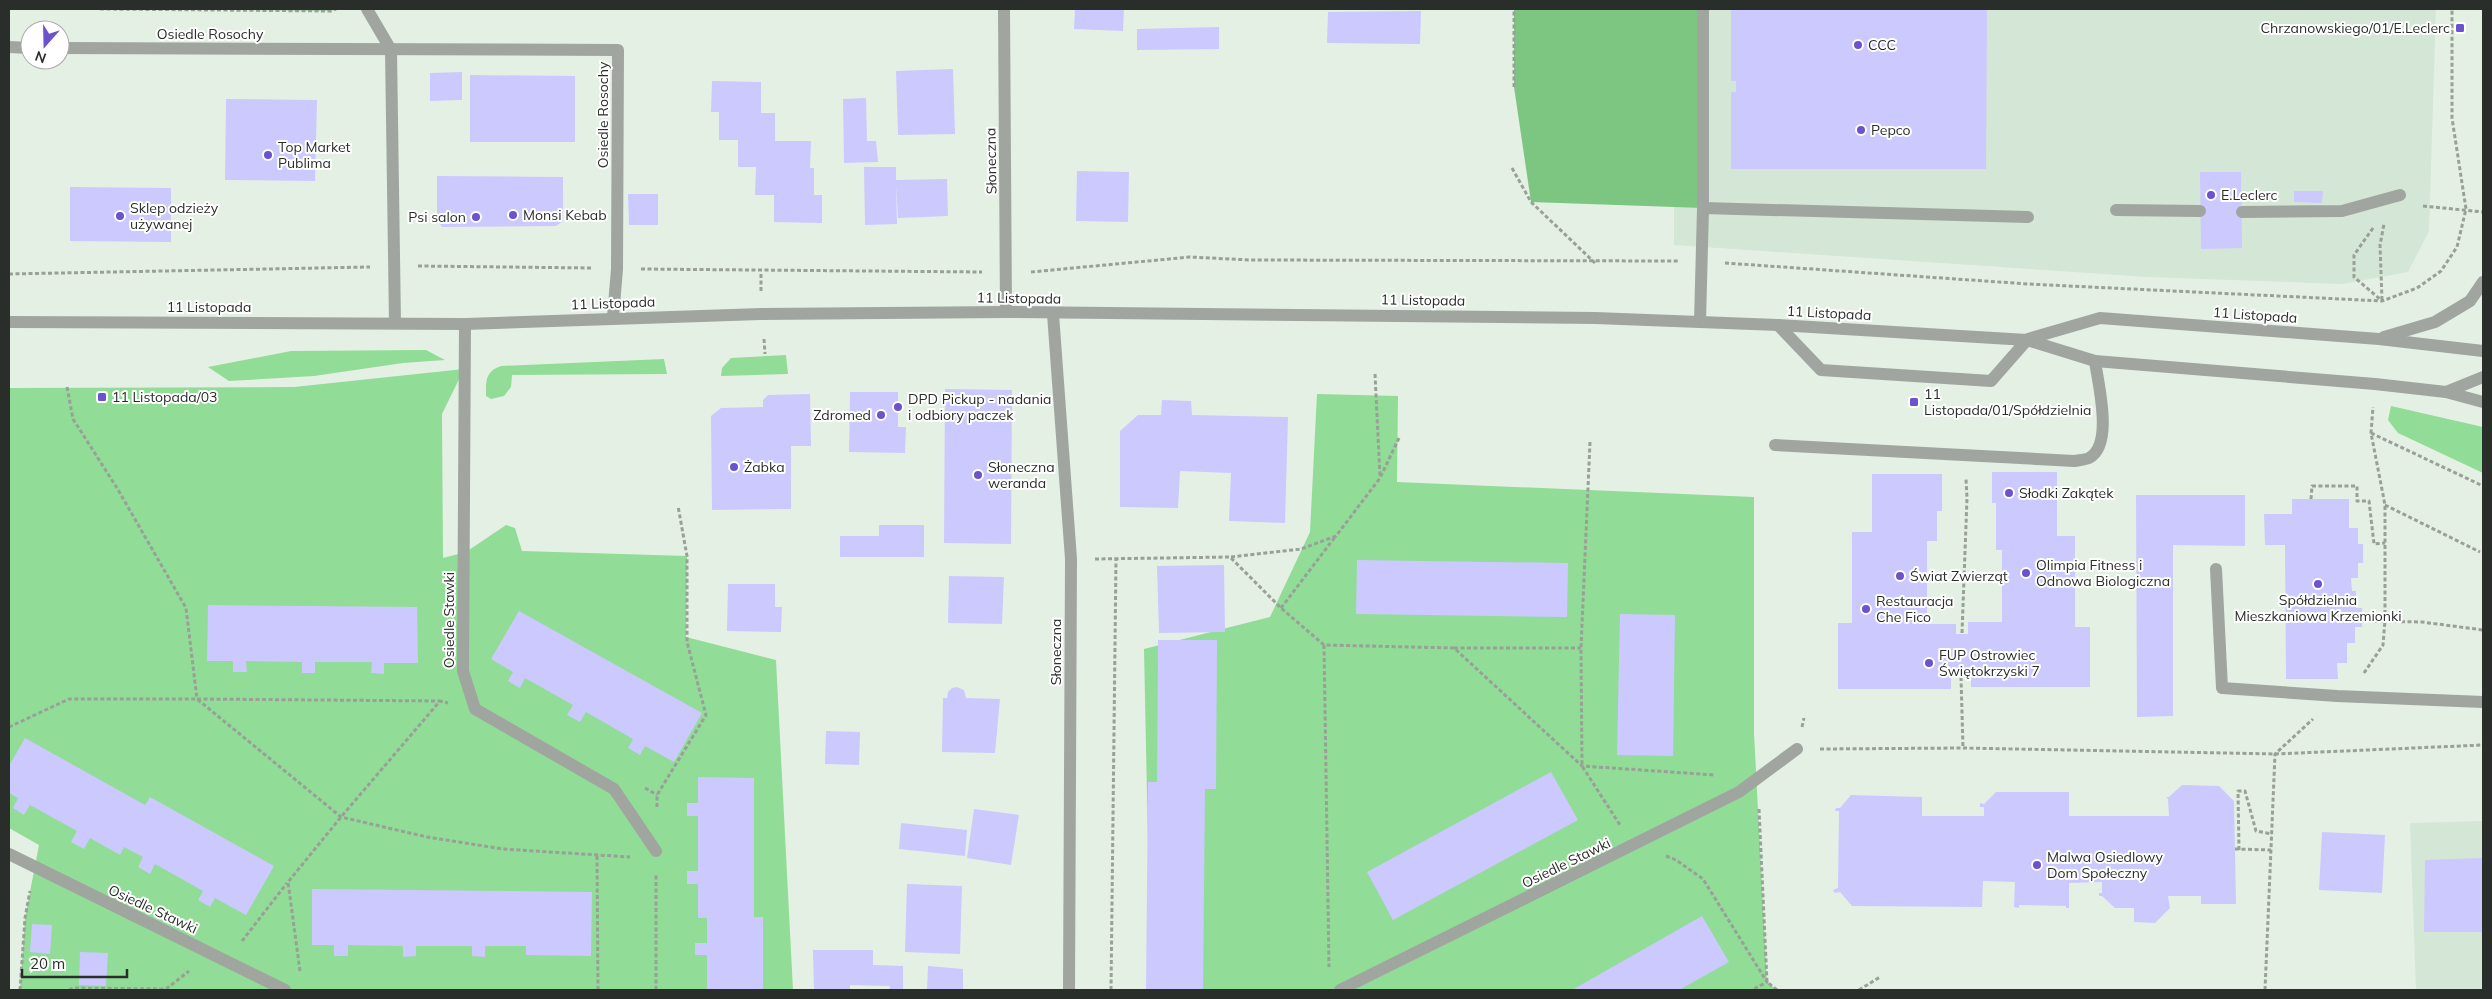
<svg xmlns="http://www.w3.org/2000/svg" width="2492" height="999" font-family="Mulish,sans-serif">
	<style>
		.built { fill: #d4e6d5 }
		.green { fill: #91dc96 }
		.forest { fill: #7cc682 }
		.building { fill: #ccc9fe }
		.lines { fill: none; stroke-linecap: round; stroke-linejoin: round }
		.path { stroke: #98a098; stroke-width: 3; stroke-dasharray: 4 2.5; stroke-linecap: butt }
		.service { stroke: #a0a5a0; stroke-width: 12 }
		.minor { stroke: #a0a5a0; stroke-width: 12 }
		.tertiary { stroke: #a0a5a0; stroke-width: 12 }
		.poi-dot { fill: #6a53cc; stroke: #fff; stroke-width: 2 }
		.labels { text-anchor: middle; stroke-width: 4; stroke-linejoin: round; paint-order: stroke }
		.poi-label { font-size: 14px; fill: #2a2e2a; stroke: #fff; text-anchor: start }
		.street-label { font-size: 14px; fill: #2a2e2a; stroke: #fff }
	</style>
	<rect width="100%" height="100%" fill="#e5f0e5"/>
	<g class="built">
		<path d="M 1674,9 L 2436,9 L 2429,231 L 2408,272 L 2342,284 L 2148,277 L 1674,245 Z"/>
		<path d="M 2483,821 L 2483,990 L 2416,990 L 2410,823 Z"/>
	</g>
	<g class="green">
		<path d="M 100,9 L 336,9 L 331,11 Z"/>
		<path d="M 426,350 L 445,360 L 403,363 L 314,376 L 229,381 L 208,367 L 291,351 Z"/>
		<path d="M 786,355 L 788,374 L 721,376 L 722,368 L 731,358 Z"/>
		<path d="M 664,359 L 667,374 L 512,375 L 511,387 L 504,396 L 491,399 L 486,396 C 486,382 485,371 501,366 Z"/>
		<path d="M 464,369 L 442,414 L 443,558 L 466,552 L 506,525 L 515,528 L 522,551 L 687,556 L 686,637 L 776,660 L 793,990 L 20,990 L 25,918 L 39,845 L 9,828 L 9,388 L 294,387 Z"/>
		<path d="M 1317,394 L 1398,396 L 1397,482 L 1754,497 L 1754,733 L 1767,982 L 1777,990 L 1151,990 L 1144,649 L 1270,617 L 1310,532 Z"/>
		<path d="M 2391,406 L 2483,427 L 2483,473 L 2398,433 L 2388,420 Z"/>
	</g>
	<path class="forest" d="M 1514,9 L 1703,9 L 1703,208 L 1531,202 L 1514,87 Z"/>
	<g class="building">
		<path d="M 1075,9 L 1124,9 L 1123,31 L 1074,29 Z"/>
		<path d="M 1731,9 L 1987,9 L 1986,169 L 1731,169 L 1731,92 L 1736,92 L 1736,81 L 1731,81 Z"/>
		<path d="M 1421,11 L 1420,44 L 1327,43 L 1328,12 Z"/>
		<path d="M 1219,27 L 1219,49 L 1137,50 L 1137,29 Z"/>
		<path d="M 953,69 L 955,134 L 898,135 L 896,71 Z"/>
		<path d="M 462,72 L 462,100 L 430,101 L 430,73 Z"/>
		<path d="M 470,75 L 575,76 L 575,142 L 470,142 Z"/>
		<path d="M 712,81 L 761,82 L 761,113 L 775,113 L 775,141 L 811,141 L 810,168 L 814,168 L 814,195 L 822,195 L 822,223 L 774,222 L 774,195 L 755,195 L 756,167 L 738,167 L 738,140 L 719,140 L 719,112 L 711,112 Z"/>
		<path d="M 866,98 L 867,141 L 876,141 L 878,162 L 844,163 L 843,99 Z"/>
		<path d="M 226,99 L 317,100 L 315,181 L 225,180 Z"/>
		<path d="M 864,167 L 896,167 L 896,180 L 947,179 L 948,216 L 898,218 L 896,184 L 897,224 L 865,225 Z"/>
		<path d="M 1077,171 L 1129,172 L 1128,222 L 1076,221 Z"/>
		<path d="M 2200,172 L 2241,172 L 2242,248 L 2201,249 Z"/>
		<path d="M 437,176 L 563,177 L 563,221 L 556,226 L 442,227 L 437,220 Z"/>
		<path d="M 70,187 L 171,188 L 171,242 L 70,241 Z"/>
		<path d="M 2294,191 L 2323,191 L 2322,203 L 2294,202 Z"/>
		<path d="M 628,194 L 658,194 L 658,225 L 629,225 Z"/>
		<path d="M 945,389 L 1012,390 L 1011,544 L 944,543 Z"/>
		<path d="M 850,392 L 898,392 L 898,427 L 906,427 L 905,453 L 849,452 Z"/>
		<path d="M 810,394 L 811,446 L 791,446 L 791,509 L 712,510 L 711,416 L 721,408 L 763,407 L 763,400 L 768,395 Z"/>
		<path d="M 1162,400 L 1191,401 L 1192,415 L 1288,417 L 1285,523 L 1229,521 L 1231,473 L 1180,471 L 1178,508 L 1120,507 L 1120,431 L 1138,415 L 1161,415 Z"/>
		<path d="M 1992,472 L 2057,472 L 2057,536 L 2075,536 L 2075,627 L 2090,627 L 2090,687 L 1971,687 L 1971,677 L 1951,677 L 1951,689 L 1838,689 L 1838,623 L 1852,623 L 1852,532 L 1872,532 L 1872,474 L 1942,474 L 1942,511 L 1937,511 L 1937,541 L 1927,541 L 1927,624 L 1956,624 L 1956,634 L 1968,634 L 1968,622 L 2002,622 L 2002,550 L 1996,550 L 1996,503 L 1992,503 Z"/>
		<path d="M 2136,495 L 2245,495 L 2245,546 L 2173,545 L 2173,716 L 2137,717 Z"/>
		<path d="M 2292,499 L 2349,499 L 2349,528 L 2358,528 L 2358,544 L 2363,544 L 2363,563 L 2358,563 L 2358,578 L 2351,578 L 2352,591 L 2356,591 L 2356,608 L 2362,608 L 2362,627 L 2355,627 L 2355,643 L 2347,643 L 2347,663 L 2337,663 L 2338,679 L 2286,679 L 2285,545 L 2265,545 L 2264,514 L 2292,514 Z"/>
		<path d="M 879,525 L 924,525 L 924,557 L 840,557 L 840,536 L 879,536 Z"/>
		<path d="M 1357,560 L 1568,563 L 1567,617 L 1356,614 Z"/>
		<path d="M 1224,565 L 1225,632 L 1159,633 L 1157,566 Z"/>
		<path d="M 949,576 L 1004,577 L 1002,624 L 948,623 Z"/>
		<path d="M 728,584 L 775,584 L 775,607 L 782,607 L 781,632 L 727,631 Z"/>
		<path d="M 208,605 L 417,607 L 418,663 L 384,663 L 384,674 L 371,673 L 372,662 L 315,662 L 315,673 L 302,673 L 302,662 L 246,661 L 247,672 L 233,672 L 233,661 L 207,661 Z"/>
		<path d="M 519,611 L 702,713 L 674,762 L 645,746 L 640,755 L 628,748 L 633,739 L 586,712 L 580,722 L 567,715 L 573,705 L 525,678 L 520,688 L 508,681 L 513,672 L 491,659 Z"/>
		<path d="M 1620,614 L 1675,615 L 1673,756 L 1617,755 Z"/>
		<path d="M 1158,640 L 1217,640 L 1216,789 L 1205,789 L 1203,990 L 1146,990 L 1148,782 L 1157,782 Z"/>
		<path d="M 957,687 L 964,690 L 966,698 L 1000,699 L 995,753 L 942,752 L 943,698 L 947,698 L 948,692 L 952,688 Z"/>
		<path d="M 826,731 L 860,732 L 859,765 L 825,764 Z"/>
		<path d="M 25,738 L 145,805 L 150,797 L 274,866 L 246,915 L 215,898 L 210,907 L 198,900 L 203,891 L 155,864 L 150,874 L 138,867 L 143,857 L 124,847 L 120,855 L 90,838 L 84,849 L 71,842 L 77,831 L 30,805 L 24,815 L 13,808 L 18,798 L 9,793 L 9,766 Z"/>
		<path d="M 1551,772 L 1578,820 L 1393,920 L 1367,872 Z"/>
		<path d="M 698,777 L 754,778 L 754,917 L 763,917 L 763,990 L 707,990 L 707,955 L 695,955 L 695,943 L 707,943 L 707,918 L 698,918 L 698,884 L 687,884 L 687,871 L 698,871 L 698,816 L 687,816 L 687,803 L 698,803 Z"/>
		<path d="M 2182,785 L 2219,786 L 2234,801 L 2236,904 L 2201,904 L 2201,896 L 2168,896 L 2170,908 L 2155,923 L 2134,922 L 2134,908 L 2115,908 L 2102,896 L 2099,896 L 2099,893 L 2102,893 L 2102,882 L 2069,883 L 2069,908 L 2066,908 L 2066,906 L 2019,905 L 2019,908 L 2014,907 L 2015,882 L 1983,881 L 1982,907 L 1852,906 L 1840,892 L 1835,893 L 1833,890 L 1838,888 L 1839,811 L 1835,811 L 1836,808 L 1840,808 L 1851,795 L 1922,797 L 1922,816 L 1984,816 L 1984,807 L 1980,807 L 1980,803 L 1984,804 L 1996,792 L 2069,792 L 2069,816 L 2169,816 L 2168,799 L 2166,797 L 2169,797 Z"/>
		<path d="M 974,809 L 1019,815 L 1011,865 L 967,858 Z"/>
		<path d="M 901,823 L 967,830 L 965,856 L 899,849 Z"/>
		<path d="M 2322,832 L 2385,835 L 2382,893 L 2319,890 Z"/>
		<path d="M 2483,858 L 2483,932 L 2424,932 L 2425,860 Z"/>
		<path d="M 907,884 L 962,886 L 960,954 L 905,952 Z"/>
		<path d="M 312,889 L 592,892 L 591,956 L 526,955 L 526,946 L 485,946 L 485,957 L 472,956 L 472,946 L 416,946 L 416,956 L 403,957 L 403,946 L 348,945 L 348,956 L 334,956 L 334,945 L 312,945 Z"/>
		<path d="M 1702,916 L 1729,962 L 1679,990 L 1572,990 Z"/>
		<path d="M 32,924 L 52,925 L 50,954 L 30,952 Z"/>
		<path d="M 813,950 L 873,950 L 873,965 L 903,966 L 903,990 L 889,990 L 890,986 L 850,985 L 850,990 L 814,990 Z"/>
		<path d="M 80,952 L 108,953 L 106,986 L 79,985 Z"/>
		<path d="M 928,966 L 963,969 L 963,990 L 927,990 Z"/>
	</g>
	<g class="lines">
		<g class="path">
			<path d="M 100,9 L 331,11 L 336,9"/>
			<path d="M 1514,87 L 1514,9"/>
			<path d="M 1512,168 L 1531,202 L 1595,263"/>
			<path d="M 2423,206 L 2483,212"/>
			<path d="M 2373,228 L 2354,255 L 2354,277 L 2381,300"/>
			<path d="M 1725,263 L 2028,284 L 2382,301 L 2417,288 L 2441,271 L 2457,247 L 2466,209 L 2452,118 L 2452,9"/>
			<path d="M 418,266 L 592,268"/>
			<path d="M 641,269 L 982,272"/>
			<path d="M 1031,272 L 1190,257 L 1250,260 L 1679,261"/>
			<path d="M 9,274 L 370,267"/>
			<path d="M 761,291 L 761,272"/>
			<path d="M 2382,300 L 2380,245 L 2384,224"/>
			<path d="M 764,339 L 765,354"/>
			<path d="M 1375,374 L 1380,477"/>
			<path d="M 67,387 L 73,419 L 117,488 L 186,608 L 197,699 L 440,701"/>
			<path d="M 2371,433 L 2483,486"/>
			<path d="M 1590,442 L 1581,648 L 1582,766 L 1620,825"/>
			<path d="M 2311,499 L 2312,486 L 2357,486 L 2357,501 L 2369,501 L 2374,544 L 2385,543"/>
			<path d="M 2385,505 L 2480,552"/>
			<path d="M 1231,557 L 1301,549 L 1336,536 L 1380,478 L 1399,438"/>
			<path d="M 1095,559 L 1230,557 L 1281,608 L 1324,645 L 1454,648 L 1582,766 L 1715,775"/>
			<path d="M 1281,608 L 1335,537"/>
			<path d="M 2362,621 L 2422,622 L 2483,630"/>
			<path d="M 1962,633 L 1967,498 L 1966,479"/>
			<path d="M 1324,645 L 1329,967"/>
			<path d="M 1454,648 L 1581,648"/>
			<path d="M 2364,673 L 2383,645 L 2385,620 L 2385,505 L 2371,433 L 2373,407"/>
			<path d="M 1961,677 L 1963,748"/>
			<path d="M 9,727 L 69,699 L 197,699 L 341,817 L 427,837 L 503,849 L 630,857"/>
			<path d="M 1802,727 L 1804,718"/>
			<path d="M 1820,749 L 1963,748 L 2275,754 L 2483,745"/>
			<path d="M 645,788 L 657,795"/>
			<path d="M 657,807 L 657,795 L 706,715 L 687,642 L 687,556 L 678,506"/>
			<path d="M 1759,809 L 1767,982 L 1777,990"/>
			<path d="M 2235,849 L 2271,850"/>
			<path d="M 2239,850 L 2238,791 L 2245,791 L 2256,831 L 2272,834"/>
			<path d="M 597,856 L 598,990"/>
			<path d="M 1666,856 L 1676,860 L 1703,879 L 1767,982 L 1752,990"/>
			<path d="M 242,941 L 287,883"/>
			<path d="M 300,971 L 288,882 L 341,817 L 440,701 L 448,703"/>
			<path d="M 20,990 L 25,918 L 30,891"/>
			<path d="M 69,990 L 73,988 L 166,989 L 189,971"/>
			<path d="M 656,990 L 656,873"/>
			<path d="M 1111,990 L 1116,558"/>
			<path d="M 1859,990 L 1880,977"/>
			<path d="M 2265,990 L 2275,754 L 2313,719"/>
		</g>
		<g class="service">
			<path d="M 1703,208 L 2028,217"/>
			<path d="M 2116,210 L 2200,211"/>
			<path d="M 2242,212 L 2342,211 L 2400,195"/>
			<path d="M 1700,322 L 1703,208 L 1703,9"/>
			<path d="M 1778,325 L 1821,370 L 1991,381 L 2027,340"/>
			<path d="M 1775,445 L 2074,461 C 2079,460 2085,460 2089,458 C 2114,445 2098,384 2095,361"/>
			<path d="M 2216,569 L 2222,688 L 2337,696 L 2483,702"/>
		</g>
		<g class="minor">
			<path d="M 367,9 L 391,50 L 395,323"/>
			<path d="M 1004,9 L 1006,312"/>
			<path d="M 9,47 L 30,48"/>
			<path d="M 60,48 L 618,50 L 617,269 L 613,317"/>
			<path d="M 1053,314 L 1071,559 L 1069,990"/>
			<path d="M 465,324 L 463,671 L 475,709 L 614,789 L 656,851"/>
			<path d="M 9,854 L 285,990"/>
			<path d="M 1340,990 L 1739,792 L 1797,749"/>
		</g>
		<g class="tertiary">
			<path d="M 9,322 L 465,324 L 761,314 L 1006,312 L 1595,318 L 1778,325 L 2027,340 L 2095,361 L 2375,384 L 2446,392 L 2483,402"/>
			<path d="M 2384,337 L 2435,322 L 2470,301 L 2483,282"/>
			<path d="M 2028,339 L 2100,318 L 2379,339 L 2483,351"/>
			<path d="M 2446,392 L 2483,377"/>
		</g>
	</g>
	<g class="poi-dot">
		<rect x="2455" y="23" width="10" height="10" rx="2.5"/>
		<circle cx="1858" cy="45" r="5"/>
		<circle cx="1861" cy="130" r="5"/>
		<circle cx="268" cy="155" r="5"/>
		<circle cx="2211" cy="195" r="5"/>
		<circle cx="513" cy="215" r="5"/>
		<circle cx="120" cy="216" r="5"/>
		<circle cx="476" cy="217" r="5"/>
		<rect x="97" y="392" width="10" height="10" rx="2.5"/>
		<rect x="1909" y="397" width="10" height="10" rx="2.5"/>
		<circle cx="898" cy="407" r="5"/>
		<circle cx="881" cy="415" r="5"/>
		<circle cx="734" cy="467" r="5"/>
		<circle cx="978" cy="475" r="5"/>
		<circle cx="2009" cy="493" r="5"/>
		<circle cx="2026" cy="573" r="5"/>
		<circle cx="1900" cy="576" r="5"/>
		<circle cx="2318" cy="584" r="5"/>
		<circle cx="1866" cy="609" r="5"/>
		<circle cx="1929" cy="663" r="5"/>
		<circle cx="2037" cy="865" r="5"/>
	</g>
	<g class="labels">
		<g class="poi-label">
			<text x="2450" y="33" text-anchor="end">Chrzanowskiego/01/E.Leclerc</text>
			<text x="1868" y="50">CCC</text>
			<text x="1871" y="135">Pepco</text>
			<text x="278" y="152">Top Market<tspan x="278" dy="16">Publima</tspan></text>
			<text x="2221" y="200">E.Leclerc</text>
			<text x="130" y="213">Sklep odzieży<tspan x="130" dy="16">używanej</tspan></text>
			<text x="523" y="220">Monsi Kebab</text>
			<text x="466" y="222" text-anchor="end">Psi salon</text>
			<text x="1924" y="399">11<tspan x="1924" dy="16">Listopada/01/Spółdzielnia</tspan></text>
			<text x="112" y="402">11 Listopada/03</text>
			<text x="908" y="404">DPD Pickup - nadania<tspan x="908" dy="16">i odbiory paczek</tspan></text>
			<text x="871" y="420" text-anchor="end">Zdromed</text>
			<text x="744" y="472">Żabka</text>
			<text x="988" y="472">Słoneczna<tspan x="988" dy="16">weranda</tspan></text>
			<text x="2019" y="498">Słodki Zakątek</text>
			<text x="2036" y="570">Olimpia Fitness i<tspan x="2036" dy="16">Odnowa Biologiczna</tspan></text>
			<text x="1910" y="581">Świat Zwierząt</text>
			<text x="2318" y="605" text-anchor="middle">Spółdzielnia<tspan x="2318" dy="16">Mieszkaniowa Krzemionki</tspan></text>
			<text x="1876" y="606">Restauracja<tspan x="1876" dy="16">Che Fico</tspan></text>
			<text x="1939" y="660">FUP Ostrowiec<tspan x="1939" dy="16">Świętokrzyski 7</tspan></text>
			<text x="2047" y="862">Malwa Osiedlowy<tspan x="2047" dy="16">Dom Społeczny</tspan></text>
		</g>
		<g class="street-label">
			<text x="210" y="39">Osiedle Rosochy</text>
			<text transform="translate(603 115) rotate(-90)" y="5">Osiedle Rosochy</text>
			<text transform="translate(991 161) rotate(-91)" y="5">Słoneczna</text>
			<text transform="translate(1019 298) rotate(1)" y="5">11 Listopada</text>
			<text transform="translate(1423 300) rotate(1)" y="5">11 Listopada</text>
			<text transform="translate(613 303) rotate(-2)" y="5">11 Listopada</text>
			<text x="209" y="312">11 Listopada</text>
			<text transform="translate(1829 313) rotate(3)" y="5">11 Listopada</text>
			<text transform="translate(2255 315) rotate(4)" y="5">11 Listopada</text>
			<text transform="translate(449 620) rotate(-90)" y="5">Osiedle Stawki</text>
			<text transform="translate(1056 652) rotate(-90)" y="5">Słoneczna</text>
			<text transform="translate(1566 863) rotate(-26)" y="5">Osiedle Stawki</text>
			<text transform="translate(153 909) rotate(25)" y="5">Osiedle Stawki</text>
		</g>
	</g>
	<rect width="2492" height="999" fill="none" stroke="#2a2e2a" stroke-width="20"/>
	<g transform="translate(45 45) rotate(200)"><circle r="24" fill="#ffffff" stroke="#aaabaa"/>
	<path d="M0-4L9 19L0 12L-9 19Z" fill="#6a53cc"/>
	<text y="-8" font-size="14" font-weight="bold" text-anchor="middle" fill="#2a2e2a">N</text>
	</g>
	<path d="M22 969v8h105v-8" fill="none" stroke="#2a2e2a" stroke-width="2.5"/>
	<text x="30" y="969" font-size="15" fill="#2a2e2a" stroke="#ffffff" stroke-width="4" paint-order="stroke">20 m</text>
</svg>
